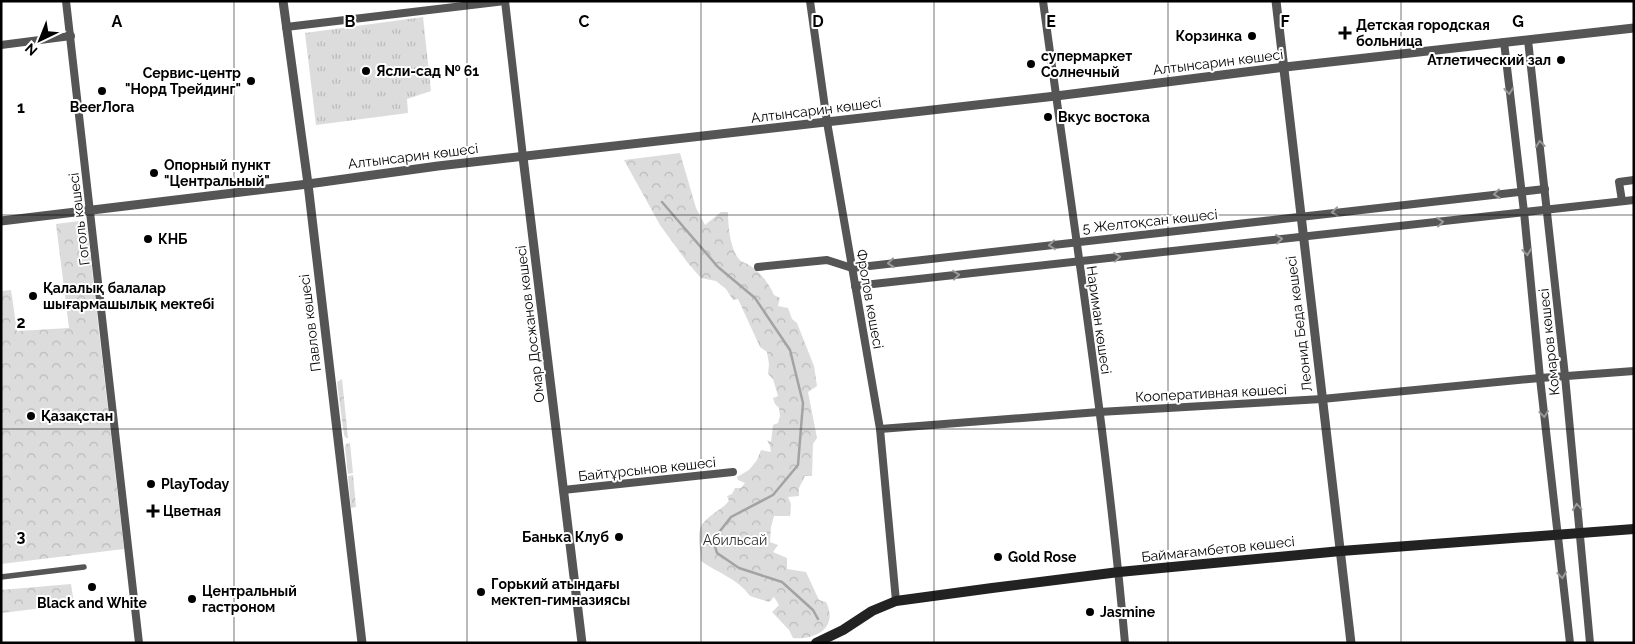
<svg xmlns="http://www.w3.org/2000/svg" width="1635" height="644" font-family="Raleway,sans-serif">
	<style>
		.grass { fill: url(#grass-tufts) }
		.forest { fill: url(#forest-crowns) }
		.lines { fill: none; stroke-linecap: round; stroke-linejoin: round }
		.stream { stroke: #a3a3a3; stroke-width: 2.5 }
		.pedestrian { stroke: #555; stroke-width: 5.5 }
		.minor { stroke: #555; stroke-width: 8 }
		.tertiary { stroke: #555; stroke-width: 9 }
		.secondary { stroke: #222; stroke-width: 10 }
		.oneway { stroke: #999 }
		.grid { fill: none; stroke: #000; stroke-width: 1; stroke-opacity: 0.55 }
		.poi-dot { fill: #000; stroke: #fff; stroke-width: 2 }
		.labels { text-anchor: middle; stroke-width: 4; stroke-linejoin: round; paint-order: stroke }
		.poi-label { font-size: 14px; font-weight: bold; fill: #000; stroke: #fff; text-anchor: start }
		.street-label { font-size: 14px; fill: #000; stroke: #fff }
		.park-label { font-size: 14px; fill: #333; stroke: #fff }
		.grid-label { font-size: 16px; text-anchor: middle; font-weight: bold; fill: #000; stroke: #fff; stroke-width: 4; stroke-linejoin: round; paint-order: stroke }
	</style>
	<defs>
		<pattern id="grass-tufts" width="24" height="20" patternUnits="userSpaceOnUse" patternTransform="scale(1.25)"><rect width="24" height="20" fill="#dcdcdc"/><path d="M3 7l-1-3M5 7V3M7 7l1-3M15 17l-1-3M17 17v-4M19 17l1-3" fill="none" stroke="#bbb"/></pattern>
		<pattern id="forest-crowns" width="20" height="18" patternUnits="userSpaceOnUse" patternTransform="scale(1.25)"><rect width="20" height="18" fill="#dcdcdc"/><path d="M2 6a3 3 0 1 1 6 0M12 15a3 3 0 1 1 6 0" fill="none" stroke="#bbb"/></pattern>
	</defs>
	<rect width="100%" height="100%" fill="#fff"/>
	<path class="grass" d="M 423,17 L 431,91 L 407,99 L 408,113 L 316,125 L 305,33 Z"/>
	<g class="forest">
		<path d="M 680,153 L 696,208 L 705,225 L 721,212 L 728,212 C 728,225 730,252 741,261 C 744,263 746,263 749,265 C 761,273 768,282 774,295 L 780,298 L 778,306 L 788,308 L 792,319 L 797,323 L 814,366 L 817,386 L 808,392 L 817,438 L 813,444 L 812,476 L 805,476 L 799,488 L 799,496 L 788,497 L 791,504 L 790,516 L 774,516 L 771,527 L 770,542 L 778,545 L 773,552 L 787,558 L 787,569 L 806,572 L 819,600 L 826,602 C 839,628 815,640 793,638 L 789,630 L 772,612 L 779,605 L 774,597 L 769,602 L 750,596 C 738,579 718,573 701,561 C 700,540 693,528 713,514 C 720,509 724,507 729,501 L 727,496 L 732,494 L 735,488 L 741,488 L 745,483 L 738,480 L 737,477 L 749,470 L 757,460 L 761,450 L 771,452 L 770,446 L 767,440 L 771,442 L 773,425 L 778,423 L 780,416 L 779,408 L 775,404 L 773,398 L 778,396 L 773,379 L 768,374 L 769,364 L 767,352 L 760,347 L 738,299 L 733,300 L 726,289 L 716,281 L 701,278 L 687,262 L 660,225 L 624,160 Z"/>
		<path d="M 79,221 L 85,222 L 87,227 L 124,549 L 1,564 L 1,291 L 11,290 L 17,331 L 69,328 L 56,224 Z"/>
		<path d="M 342,379 L 348,438 L 346,438 L 344,435 L 337,382 Z"/>
		<path d="M 350,443 L 353,473 L 348,474 L 345,447 L 346,444 Z"/>
		<path d="M 353,475 L 356,507 L 351,508 L 348,476 Z"/>
		<path d="M 71,584 L 74,604 L 2,613 L 1,590 Z"/>
	</g>
	<g class="lines">
		<path class="stream" d="M 662,202 L 718,267 L 755,298 L 790,350 L 803,403 L 798,465 L 773,495 L 731,517 L 713,540 L 717,553 L 739,568 L 782,582 L 813,610 L 818,619"/>
		<path class="pedestrian" d="M 1,577 L 84,567"/>
		<g class="minor">
			<path d="M 66,1 L 139,643"/>
			<path d="M 810,1 L 827,122 L 880,429 L 896,601"/>
			<path d="M 1043,1 C 1072,215 1106,428 1125,643"/>
			<path d="M 286,27 L 505,1 L 523,157"/>
			<path d="M 1528,40 L 1565,376 L 1590,643"/>
			<path d="M 1504,42 L 1524,212 L 1540,378 L 1570,643"/>
			<path d="M 1,45 L 71,36"/>
			<path d="M 1622,201 L 1619,182 L 1634,180"/>
			<path d="M 758,267 L 827,260 L 852,268 L 1545,189"/>
			<path d="M 855,286 L 1634,200"/>
			<path d="M 880,429 L 1099,412 L 1322,399 L 1540,378 L 1634,371"/>
			<path d="M 563,490 L 733,472"/>
		</g>
		<g class="tertiary">
			<path d="M 283,1 L 308,184 L 362,643"/>
			<path d="M 1276,1 L 1351,643"/>
			<path d="M 523,157 L 582,643"/>
			<path d="M 1,221 L 308,184 L 438,166 L 1056,96 L 1285,67 L 1634,28"/>
		</g>
		<path class="secondary" d="M 816,643 L 843,630 L 872,611 L 896,601 L 992,588 L 1119,572 L 1341,551 L 1634,529"/>
	</g>
	<defs><path id="oneway-chevron" d="M-2-3.5L2.5 0L-2 3.5" fill="none" stroke-width="1.6" stroke-linecap="round" stroke-linejoin="round" transform="scale(1.25)"/></defs>
	<g class="oneway">
		<use href="#oneway-chevron" transform="translate(1509 91) rotate(83)"/>
		<use href="#oneway-chevron" transform="translate(1540 144) rotate(-97)"/>
		<use href="#oneway-chevron" transform="translate(1497 194) rotate(173)"/>
		<use href="#oneway-chevron" transform="translate(1335 212) rotate(174)"/>
		<use href="#oneway-chevron" transform="translate(1440 222) rotate(-6)"/>
		<use href="#oneway-chevron" transform="translate(1279 239) rotate(-6)"/>
		<use href="#oneway-chevron" transform="translate(1052 245) rotate(174)"/>
		<use href="#oneway-chevron" transform="translate(1527 252) rotate(84)"/>
		<use href="#oneway-chevron" transform="translate(1117 257) rotate(-6)"/>
		<use href="#oneway-chevron" transform="translate(891 263) rotate(174)"/>
		<use href="#oneway-chevron" transform="translate(956 275) rotate(-6)"/>
		<use href="#oneway-chevron" transform="translate(1544 414) rotate(83)"/>
		<use href="#oneway-chevron" transform="translate(1577 507) rotate(-95)"/>
		<use href="#oneway-chevron" transform="translate(1562 575) rotate(84)"/>
	</g>
	<path class="grid" d="M 234,1 L 234,643M 467,1 L 467,643M 701,1 L 701,643M 934,1 L 934,643M 1168,1 L 1168,643M 1401,1 L 1401,643M 1,215 L 1634,215M 1,429 L 1634,429"/>
	<g class="poi-dot">
		<path d="M1342.5 25.5h5v5h5v5h-5v5h-5v-5h-5v-5h5z"/>
		<circle cx="1252" cy="36" r="5"/>
		<circle cx="1561" cy="60" r="5"/>
		<circle cx="1031" cy="64" r="5"/>
		<circle cx="366" cy="71" r="5"/>
		<circle cx="251" cy="81" r="5"/>
		<circle cx="102" cy="91" r="5"/>
		<circle cx="1048" cy="117" r="5"/>
		<circle cx="154" cy="173" r="5"/>
		<circle cx="148" cy="239" r="5"/>
		<circle cx="33" cy="296" r="5"/>
		<circle cx="31" cy="416" r="5"/>
		<circle cx="151" cy="484" r="5"/>
		<path d="M150.5 503.5h5v5h5v5h-5v5h-5v-5h-5v-5h5z"/>
		<circle cx="619" cy="537" r="5"/>
		<circle cx="998" cy="557" r="5"/>
		<circle cx="92" cy="587" r="5"/>
		<circle cx="481" cy="592" r="5"/>
		<circle cx="192" cy="599" r="5"/>
		<circle cx="1090" cy="612" r="5"/>
	</g>
	<g class="labels">
		<g class="poi-label">
			<text x="1356" y="30">Детская городская<tspan x="1356" dy="16">больница</tspan></text>
			<text x="1242" y="41" text-anchor="end">Корзинка</text>
			<text x="1041" y="61">супермаркет<tspan x="1041" dy="16">Солнечный</tspan></text>
			<text x="1551" y="65" text-anchor="end">Атлетический зал</text>
			<text x="376" y="76">Ясли-сад № 61</text>
			<text x="241" y="78" text-anchor="end">Сервис-центр<tspan x="241" dy="16">"Норд Трейдинг"</tspan></text>
			<text x="102" y="112" text-anchor="middle">BeerЛога</text>
			<text x="1058" y="122">Вкус востока</text>
			<text x="164" y="170">Опорный пункт<tspan x="164" dy="16">"Центральный"</tspan></text>
			<text x="158" y="244">КНБ</text>
			<text x="43" y="293">Қалалық балалар<tspan x="43" dy="16">шығармашылық мектебі</tspan></text>
			<text x="41" y="421">Қазақстан</text>
			<text x="161" y="489">PlayToday</text>
			<text x="163" y="516">Цветная</text>
			<text x="609" y="542" text-anchor="end">Банька Клуб</text>
			<text x="1008" y="562">Gold Rose</text>
			<text x="491" y="589">Горький атындағы<tspan x="491" dy="16">мектеп-гимназиясы</tspan></text>
			<text x="202" y="596">Центральный<tspan x="202" dy="16">гастроном</tspan></text>
			<text x="92" y="608" text-anchor="middle">Black and White</text>
			<text x="1100" y="617">Jasmine</text>
		</g>
		<g class="street-label">
			<text transform="translate(1218 62) rotate(-7)" y="5">Алтынсарин көшесі</text>
			<text transform="translate(816 110) rotate(-7)" y="5">Алтынсарин көшесі</text>
			<text transform="translate(413 156) rotate(-7)" y="5">Алтынсарин көшесі</text>
			<text transform="translate(79 219) rotate(-97)" y="5">Гоголь көшесі</text>
			<text transform="translate(1150 221) rotate(-6)" y="5">5 Желтоқсан көшесі</text>
			<text transform="translate(870 299) rotate(80)" y="5">Фролов көшесі</text>
			<text transform="translate(1099 320) rotate(82)" y="5">Нариман көшесі</text>
			<text transform="translate(310 323) rotate(-97)" y="5">Павлов көшесі</text>
			<text transform="translate(530 324) rotate(-97)" y="5">Омар Досжанов көшесі</text>
			<text transform="translate(1299 324) rotate(-97)" y="5">Леонид Беда көшесі</text>
			<text transform="translate(1549 342) rotate(-96)" y="5">Комаров көшесі</text>
			<text transform="translate(1211 393) rotate(-3)" y="5">Кооперативная көшесі</text>
			<text transform="translate(647 469) rotate(-6)" y="5">Байтұрсынов көшесі</text>
			<text transform="translate(1218 549) rotate(-6)" y="5">Баймағамбетов көшесі</text>
		</g>
		<g class="park-label">
			<text x="735" y="545">Абильсай</text>
		</g>
	</g>
	<g class="grid-label">
		<text x="117" y="27">A</text>
		<text x="350" y="27">B</text>
		<text x="584" y="27">C</text>
		<text x="818" y="27">D</text>
		<text x="1051" y="27">E</text>
		<text x="1285" y="27">F</text>
		<text x="1518" y="27">G</text>
		<text x="21" y="113">1</text>
		<text x="21" y="328">2</text>
		<text x="21" y="542">3</text>
	</g>
	<rect width="1635" height="644" fill="none" stroke="#000000" stroke-width="5"/>
	<g transform="translate(40 40) rotate(223)" stroke="#ffffff" stroke-width="4" paint-order="stroke">
	<path d="M0-4L9 19L0 12L-9 19Z" fill="#000000"/>
	<text y="-8" font-size="14" font-weight="bold" text-anchor="middle" fill="#000000">N</text>
	</g>
</svg>
